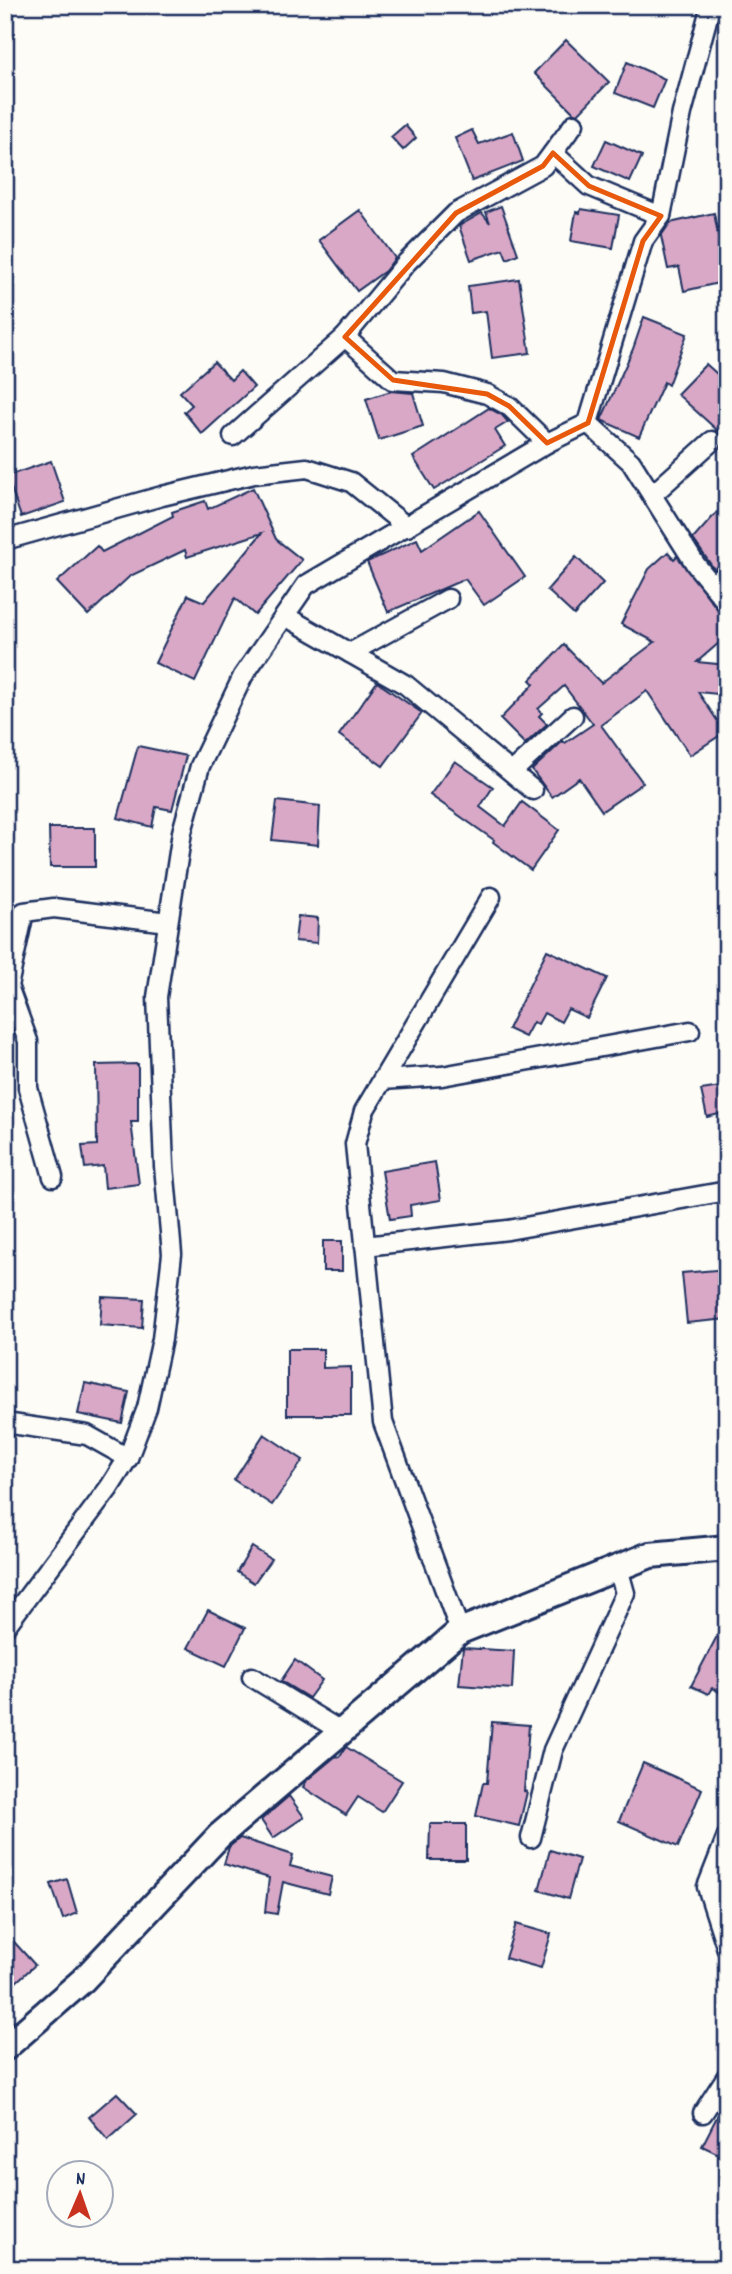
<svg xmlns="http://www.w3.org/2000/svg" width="732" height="2274" font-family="Dekko,sans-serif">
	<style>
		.building { fill: #d9a8c6; stroke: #1b2f5e; stroke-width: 2 }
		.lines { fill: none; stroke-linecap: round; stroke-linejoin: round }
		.street-casing { stroke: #1b2f5e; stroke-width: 23 }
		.secondary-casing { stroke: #1b2f5e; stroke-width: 30 }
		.street { stroke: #fdfcf7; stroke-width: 18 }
		.secondary { stroke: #fdfcf7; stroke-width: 24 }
		.marked { fill: none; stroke: #e8590c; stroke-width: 5; stroke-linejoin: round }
	</style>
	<rect width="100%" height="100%" fill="#fdfcf7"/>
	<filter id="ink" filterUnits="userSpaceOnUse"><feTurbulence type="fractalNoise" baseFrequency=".0143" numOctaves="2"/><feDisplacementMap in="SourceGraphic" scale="14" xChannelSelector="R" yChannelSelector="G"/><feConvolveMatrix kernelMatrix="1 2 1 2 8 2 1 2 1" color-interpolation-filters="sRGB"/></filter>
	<g filter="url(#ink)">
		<g class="building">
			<path d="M 566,40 L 609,82 L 578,114 L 574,113 L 534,73 Z"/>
			<path d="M 627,62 L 665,79 L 653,108 L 615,93 Z"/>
			<path d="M 405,125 L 416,138 L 403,150 L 391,137 Z"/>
			<path d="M 472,130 L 479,144 L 513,132 L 523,161 L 472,181 L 455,138 Z"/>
			<path d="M 606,140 L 642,156 L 630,182 L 594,166 Z"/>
			<path d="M 501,206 L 518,254 L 507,259 L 503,249 L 471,260 L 459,226 L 482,213 L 490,223 L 486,212 Z"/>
			<path d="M 581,209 L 619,215 L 613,248 L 571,241 L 576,212 L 580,213 Z"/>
			<path d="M 360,210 L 395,258 L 385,271 L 357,291 L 319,240 Z"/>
			<path d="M 714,213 L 727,281 L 684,291 L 679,267 L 668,269 L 661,236 L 670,223 Z"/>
			<path d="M 519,279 L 530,353 L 492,358 L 486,311 L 471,313 L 468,286 Z"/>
			<path d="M 644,317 L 687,334 L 668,385 L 664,382 L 639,437 L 601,420 L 633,349 Z"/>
			<path d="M 214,362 L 231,380 L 240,371 L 254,387 L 202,434 L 184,412 L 192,405 L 180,392 Z"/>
			<path d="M 706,364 L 727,383 L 727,439 L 677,394 Z"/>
			<path d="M 391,391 L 413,393 L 423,426 L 379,440 L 366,399 Z"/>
			<path d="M 489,408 L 502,415 L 508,422 L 495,430 L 505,446 L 434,490 L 413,457 Z"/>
			<path d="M 51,461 L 65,502 L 21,517 L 7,476 Z"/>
			<path d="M 253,488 L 276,539 L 302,560 L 255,615 L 235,598 L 195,682 L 155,663 L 188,595 L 204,602 L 262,533 L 187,557 L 185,550 L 130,576 L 88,615 L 57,582 L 97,546 L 102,552 L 173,516 L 172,512 L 205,501 L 208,509 Z"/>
			<path d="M 479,511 L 525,577 L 484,605 L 465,579 L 388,612 L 367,562 L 417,539 L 422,550 Z"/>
			<path d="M 717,512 L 727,522 L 727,562 L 714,569 L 693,539 Z"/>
			<path d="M 668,552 L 674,559 L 677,556 L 718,610 L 727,614 L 727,636 L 697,662 L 727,665 L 727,695 L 698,692 L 725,732 L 690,755 L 647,691 L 601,725 L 643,783 L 602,811 L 579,778 L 552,797 L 532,770 L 563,741 L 565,743 L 593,724 L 564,686 L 538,709 L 542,713 L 539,716 L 547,724 L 525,744 L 500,719 L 534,684 L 530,680 L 564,645 L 601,683 L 655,642 L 621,624 L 649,569 Z"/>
			<path d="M 576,557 L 603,583 L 574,615 L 547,590 Z"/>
			<path d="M 377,682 L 422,713 L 383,766 L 339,735 Z"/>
			<path d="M 138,746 L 186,756 L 172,810 L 156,807 L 152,827 L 118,818 Z"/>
			<path d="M 455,761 L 493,787 L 480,807 L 505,826 L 522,802 L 559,830 L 531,870 L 493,842 L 494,840 L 430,795 Z"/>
			<path d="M 277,801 L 320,806 L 318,845 L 272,840 Z"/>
			<path d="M 49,828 L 95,828 L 95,867 L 50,867 Z"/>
			<path d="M 298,916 L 318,918 L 317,943 L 295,941 Z"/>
			<path d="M 547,950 L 607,978 L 587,1018 L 568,1009 L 561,1022 L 544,1013 L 538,1024 L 533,1022 L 525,1037 L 508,1029 Z"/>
			<path d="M 138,1064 L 138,1122 L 131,1122 L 139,1184 L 105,1188 L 103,1166 L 85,1168 L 82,1146 L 97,1145 L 96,1065 Z"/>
			<path d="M 727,1086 L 727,1112 L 707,1117 L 701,1090 Z"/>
			<path d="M 435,1162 L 441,1200 L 410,1205 L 411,1216 L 390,1219 L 382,1171 Z"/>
			<rect x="323" y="1241" width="19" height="30"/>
			<path d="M 727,1269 L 727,1319 L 687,1323 L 682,1273 Z"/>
			<path d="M 102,1297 L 144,1299 L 142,1328 L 100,1325 Z"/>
			<path d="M 287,1349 L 323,1349 L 323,1368 L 351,1367 L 351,1415 L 287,1415 Z"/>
			<path d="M 85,1383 L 129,1392 L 122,1423 L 78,1414 Z"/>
			<path d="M 264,1434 L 303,1460 L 272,1505 L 234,1480 Z"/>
			<path d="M 252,1547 L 271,1559 L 254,1583 L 237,1572 Z"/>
			<path d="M 208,1610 L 245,1628 L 226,1666 L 188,1648 Z"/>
			<path d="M 727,1617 L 727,1696 L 712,1688 L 708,1694 L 691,1686 Z"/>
			<path d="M 463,1648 L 514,1651 L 512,1689 L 459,1685 Z"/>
			<path d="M 295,1660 L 322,1680 L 309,1698 L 281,1681 Z"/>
			<path d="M 492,1722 L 529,1725 L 524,1791 L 527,1792 L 519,1826 L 476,1816 L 483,1783 L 487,1783 Z"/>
			<path d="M 346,1747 L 402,1781 L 382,1812 L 358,1797 L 346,1815 L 303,1787 L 307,1780 L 336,1756 L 339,1757 Z"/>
			<path d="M 643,1763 L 702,1789 L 678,1847 L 619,1821 Z"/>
			<path d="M 289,1796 L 304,1817 L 273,1838 L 261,1820 Z"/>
			<path d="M 430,1824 L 466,1824 L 466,1860 L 429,1860 Z"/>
			<path d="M 240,1838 L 293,1855 L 290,1866 L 332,1877 L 328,1894 L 283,1882 L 277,1914 L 265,1912 L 269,1878 L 224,1864 L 229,1847 Z"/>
			<path d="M 550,1850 L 579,1859 L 568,1899 L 539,1890 Z"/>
			<path d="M 67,1879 L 77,1913 L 63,1919 L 51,1884 Z"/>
			<path d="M 516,1924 L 551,1934 L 541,1968 L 505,1958 Z"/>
			<path d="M 5,1932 L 35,1965 L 5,1992 Z"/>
			<path d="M 117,2093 L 137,2114 L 108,2140 L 89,2117 Z"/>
			<path d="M 727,2097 L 727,2158 L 702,2146 Z"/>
		</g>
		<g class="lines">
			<defs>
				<g id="street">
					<path d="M 553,153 L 589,186 L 661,216"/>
					<path d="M 345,337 L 393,380 L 444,383 L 487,394 L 509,406 L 547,443"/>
					<path d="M 588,423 L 631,462 L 696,565 L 727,603"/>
					<path d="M 233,436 L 345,337 L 407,262 L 456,213 L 543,166 L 574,124"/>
					<path d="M 652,495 L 712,441"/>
					<path d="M 5,540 L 162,496 L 254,474 L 307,468 L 351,482 L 407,527"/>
					<path d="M 713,585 L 727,573"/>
					<path d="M 285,616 L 406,685 L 533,790"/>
					<path d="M 350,653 L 448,599"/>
					<path d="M 512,772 L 573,716"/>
					<path d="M 382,1080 L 442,1076 L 690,1031"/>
					<path d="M 53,1177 L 28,1088 L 28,1041 L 8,986 L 24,912 L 54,908 L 168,922"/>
					<path d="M 365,1246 L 508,1230 L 727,1191"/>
					<path d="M 5,1423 L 87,1435 L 128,1458"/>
					<path d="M 5,1627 L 109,1488 L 128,1458 L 147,1408 L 162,1339 L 172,1254 L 164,1166 L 157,997 L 182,832 L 200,766 L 243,676 L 306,585 L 547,443 L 588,423 L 643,241 L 661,216 L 682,113 L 711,5"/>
					<path d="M 460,1631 L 383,1422 L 355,1144 L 364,1111 L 491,897"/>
					<path d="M 252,1677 L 342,1732"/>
					<path d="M 727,1836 L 707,1887 L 727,1949"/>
					<path d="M 531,1838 L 553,1750 L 625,1593 L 618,1568"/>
					<path d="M 703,2113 L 727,2076"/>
				</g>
				<path id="secondary" d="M 5,2048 L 83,1980 L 219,1836 L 460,1631 L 650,1555 L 727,1548"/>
			</defs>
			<use href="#street" class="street-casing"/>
			<use href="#secondary" class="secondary-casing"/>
			<use href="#street" class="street"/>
			<use href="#secondary" class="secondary"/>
		</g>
	</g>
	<path class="marked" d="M 553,153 L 589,186 L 661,216 L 643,241 L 588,423 L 547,443 L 509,406 L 487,394 L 393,380 L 345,337 L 456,213 L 543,166 Z"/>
	<rect width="732" height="2274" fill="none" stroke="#fdfcf7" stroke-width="28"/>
	<rect x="14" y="14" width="704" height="2246" fill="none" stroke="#1b2f5e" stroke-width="2.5" filter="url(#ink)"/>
	<g transform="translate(80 2194) rotate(2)"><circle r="33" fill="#fdfcf7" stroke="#a3aaba" stroke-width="2"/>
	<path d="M0-5L12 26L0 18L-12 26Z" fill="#c8321e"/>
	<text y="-10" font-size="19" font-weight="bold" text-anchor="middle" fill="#1b2f5e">N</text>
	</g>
</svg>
